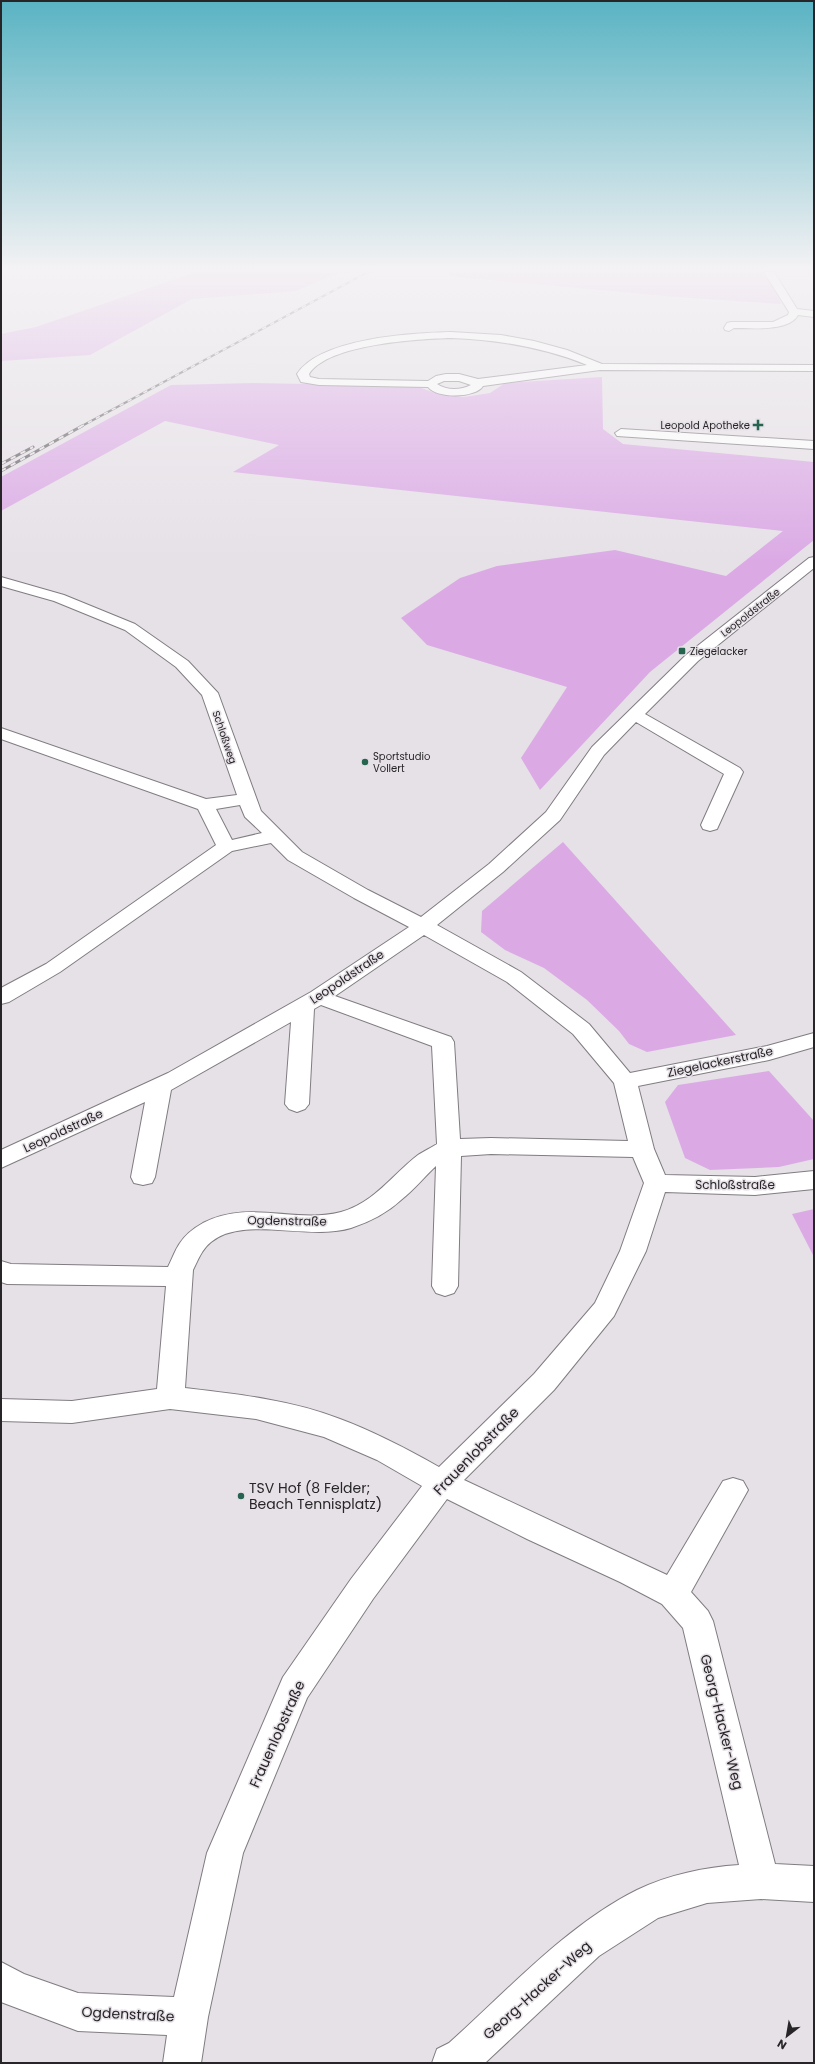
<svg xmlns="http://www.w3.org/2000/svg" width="815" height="2064" font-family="Poppins,sans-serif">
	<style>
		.green { fill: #dbaae5 }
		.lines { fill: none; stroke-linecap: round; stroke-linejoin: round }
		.minor-casing { stroke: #807c81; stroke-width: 2 }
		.minor { fill: #fff; fill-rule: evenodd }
		.rail-far1-casing { stroke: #656266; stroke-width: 2 }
		.rail-casing { stroke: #656266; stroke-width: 3 }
		.rail-far1 { stroke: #e6e1e7; stroke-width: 1.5; stroke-dasharray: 4.5; stroke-linecap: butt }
		.rail { stroke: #e6e1e7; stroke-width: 2; stroke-dasharray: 5.5; stroke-linecap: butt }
		.poi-dot { fill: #266450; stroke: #e6e1e7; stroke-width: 1.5 }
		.labels { text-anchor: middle; stroke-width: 3; stroke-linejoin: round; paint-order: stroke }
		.far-poi-label { font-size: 10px; fill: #272527; stroke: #e6e1e7; text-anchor: start }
		.far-street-label { font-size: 10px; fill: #272527; stroke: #e6e1e7 }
		.street-label { font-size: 12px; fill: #272527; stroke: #e6e1e7 }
		.near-street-label { font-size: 14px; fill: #272527; stroke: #e6e1e7 }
		.near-poi-label { font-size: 14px; fill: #272527; stroke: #e6e1e7; text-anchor: start }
	</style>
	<rect width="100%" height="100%" fill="#e6e1e7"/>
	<g class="green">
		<path d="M 196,272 L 340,272 L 296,291 L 192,299 L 90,355 L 1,361 L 1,334 L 36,327 Z"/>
		<path d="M 451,272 L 771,272 L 781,304 L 676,297 L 449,276 Z"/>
		<path d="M 602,377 L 603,429 L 623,444 L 814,462 L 814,540 L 650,672 L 540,790 L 521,758 L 567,687 L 427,645 L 401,618 L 460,578 L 497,566 L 615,550 L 726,576 L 783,531 L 233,472 L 279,445 L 165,421 L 1,511 L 1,477 L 171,385 L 253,383 L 416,386 L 435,393 L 464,397 L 490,393 L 505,383 Z"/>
		<path d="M 563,842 L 736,1035 L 647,1052 L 629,1044 L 619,1031 L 587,1000 L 544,968 L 505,950 L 481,932 L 482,911 Z"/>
		<path d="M 769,1071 L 814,1121 L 814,1159 L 779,1167 L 710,1170 L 685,1158 L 665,1102 L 678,1085 Z"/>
		<path d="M 814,1209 L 814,1257 L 792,1214 Z"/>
	</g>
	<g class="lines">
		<defs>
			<g id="minor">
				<path d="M 764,272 L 774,272 L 797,309 L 814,311 L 814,317 L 798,315 C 789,332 750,328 734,328 L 729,331 L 725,330 L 724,328 L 727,323 L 731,322 L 773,322 L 788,315 L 789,312 Z"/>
				<path d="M 451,332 L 501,335 L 534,341 L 567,350 L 602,364 L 814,365 L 814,371 L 600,370 L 483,386 C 476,398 437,399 428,387 L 319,385 L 301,382 L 297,374 C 320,338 412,333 451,332 ZM 451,338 C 499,340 543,347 587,365 L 478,379 L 459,374 L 446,374 L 436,376 L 428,381 L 319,379 L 310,377 L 309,374 C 328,344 418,339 451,338 ZM 444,381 L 459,381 L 471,385 C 461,390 447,391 437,384 Z"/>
				<path d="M 621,429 L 814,441 L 814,449 L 617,436 L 615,433 Z"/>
				<path d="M 814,557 L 814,568 L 698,661 L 645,714 L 740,768 L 743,772 L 717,829 L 710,831 L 703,829 L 701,825 L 724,774 L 636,722 L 604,755 L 560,820 L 503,872 L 437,925 L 521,972 L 589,1024 L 630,1073 L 767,1046 L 814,1033 L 814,1047 L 769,1060 L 638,1086 L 654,1149 L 665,1175 L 755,1177 L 814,1171 L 814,1189 L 755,1195 L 665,1192 L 646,1251 L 614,1316 L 554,1390 L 464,1480 L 667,1575 L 723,1481 L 733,1478 L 743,1481 L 748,1490 L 691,1592 L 708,1611 L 713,1621 L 775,1864 L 814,1866 L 814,1902 L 761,1899 L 707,1903 L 658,1918 L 599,1956 L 485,2063 L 432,2063 L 437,2049 L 449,2043 C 507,1991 567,1925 637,1890 C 667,1875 706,1867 739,1865 L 683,1628 L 662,1604 L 620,1582 L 527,1539 L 447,1499 L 373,1599 L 307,1698 L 243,1853 L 208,2017 L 201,2063 L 163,2063 L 167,2035 L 78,2031 L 1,2002 L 1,1962 L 24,1974 L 78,1993 L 174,1997 L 207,1853 L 283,1677 L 351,1579 L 422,1486 L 377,1460 L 324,1437 L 256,1419 L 170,1409 L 72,1423 L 1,1421 L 1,1399 L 72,1401 L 157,1389 L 166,1286 L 7,1284 L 1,1282 L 1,1261 L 11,1264 L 168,1267 C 172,1259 175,1250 180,1243 C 186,1234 194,1228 203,1223 C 250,1199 294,1224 341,1212 C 374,1203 392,1175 418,1155 C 424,1151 431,1148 437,1144 L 432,1046 L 321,1005 L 314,1009 L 309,1104 L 305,1109 L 297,1112 L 289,1109 L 285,1104 L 291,1022 L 171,1090 L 155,1177 L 152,1183 L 143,1185 L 134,1183 L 131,1177 L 145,1102 L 1,1168 L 1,1150 L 168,1073 L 311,992 L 409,927 L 354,898 L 288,860 L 271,843 L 232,851 L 60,972 L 9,1002 L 1,1004 L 1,988 L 46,964 L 216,845 L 198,809 L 1,739 L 1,728 L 206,799 L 237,795 L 202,695 L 176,667 L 125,630 L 54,601 L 1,586 L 1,577 L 64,595 L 135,624 L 188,661 L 218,693 L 261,811 L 302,852 L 368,890 L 421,917 L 489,864 L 546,812 L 592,747 L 686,655 L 809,558 ZM 240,805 L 245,817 L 262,833 L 232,840 L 216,809 ZM 424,935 L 507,982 L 573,1034 L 614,1083 L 628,1141 L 491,1138 L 460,1139 L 454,1042 L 451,1037 L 335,996 ZM 491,1154 L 633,1157 L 644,1183 L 620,1251 L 595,1303 L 534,1374 L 439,1467 C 407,1449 375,1432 340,1419 C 292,1400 236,1394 185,1388 L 193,1270 C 198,1260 202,1249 211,1242 C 243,1215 309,1241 351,1228 C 369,1222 387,1213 401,1200 C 414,1190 424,1177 436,1166 L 432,1286 L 436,1293 L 445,1296 L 454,1293 L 458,1286 L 461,1156 Z"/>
			</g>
		</defs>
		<use href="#minor" class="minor-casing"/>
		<use href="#minor" class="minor"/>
		<defs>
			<path id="rail-far1" d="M 80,427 L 368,272"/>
			<g id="rail">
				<path d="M 1,464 L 33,447"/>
				<path d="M 1,471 L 82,426"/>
			</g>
		</defs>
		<use href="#rail-far1" class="rail-far1-casing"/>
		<use href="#rail" class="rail-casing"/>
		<use href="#rail-far1" class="rail-far1"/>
		<use href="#rail" class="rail"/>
	</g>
	<linearGradient id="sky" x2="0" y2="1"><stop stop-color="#59b3c3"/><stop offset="0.48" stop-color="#f4f2f4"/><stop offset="1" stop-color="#f4f2f4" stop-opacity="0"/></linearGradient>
	<rect width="815" height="561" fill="url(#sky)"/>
	<g class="poi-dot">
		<path d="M756 419h4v4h4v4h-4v4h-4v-4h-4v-4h4z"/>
		<rect x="678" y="647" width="8" height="8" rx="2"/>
		<circle cx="365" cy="762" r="4"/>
		<circle cx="241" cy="1496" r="4"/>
	</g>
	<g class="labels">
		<g class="far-poi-label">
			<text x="750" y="429" text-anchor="end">Leopold Apotheke</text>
			<text x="690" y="655">Ziegelacker</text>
			<text x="373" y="760">Sportstudio<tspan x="373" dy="12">Vollert</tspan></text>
		</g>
		<g class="far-street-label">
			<text transform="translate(750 612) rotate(-38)" y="4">Leopoldstraße</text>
			<text transform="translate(225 737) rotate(71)" y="4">Schloßweg</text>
		</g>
		<g class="street-label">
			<text transform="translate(347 977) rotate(-34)" y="4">Leopoldstraße</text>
			<text transform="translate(720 1062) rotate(-12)" y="4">Ziegelackerstraße</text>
			<text transform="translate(63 1131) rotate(-25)" y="4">Leopoldstraße</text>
			<text x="735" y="1189">Schloßstraße</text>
			<text transform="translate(287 1221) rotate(1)" y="4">Ogdenstraße</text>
		</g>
		<g class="near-street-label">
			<text transform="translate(476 1451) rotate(-46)" y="5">Frauenlobstraße</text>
			<text transform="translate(722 1722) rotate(76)" y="5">Georg-Hacker-Weg</text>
			<text transform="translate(277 1734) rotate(-66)" y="5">Frauenlobstraße</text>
			<text transform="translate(537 1990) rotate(-42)" y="5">Georg-Hacker-Weg</text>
			<text transform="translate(128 2014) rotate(3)" y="5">Ogdenstraße</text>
		</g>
		<g class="near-poi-label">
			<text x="249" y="1493">TSV Hof (8 Felder;<tspan x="249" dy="16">Beach Tennisplatz)</tspan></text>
		</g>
	</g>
	<rect width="815" height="2064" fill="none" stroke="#272527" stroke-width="4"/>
	<g transform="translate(787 2036) rotate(211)" stroke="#e6e1e7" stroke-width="3" paint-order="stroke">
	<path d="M0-3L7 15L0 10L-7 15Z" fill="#272527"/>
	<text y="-6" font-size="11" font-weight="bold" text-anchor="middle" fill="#272527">N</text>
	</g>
</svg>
